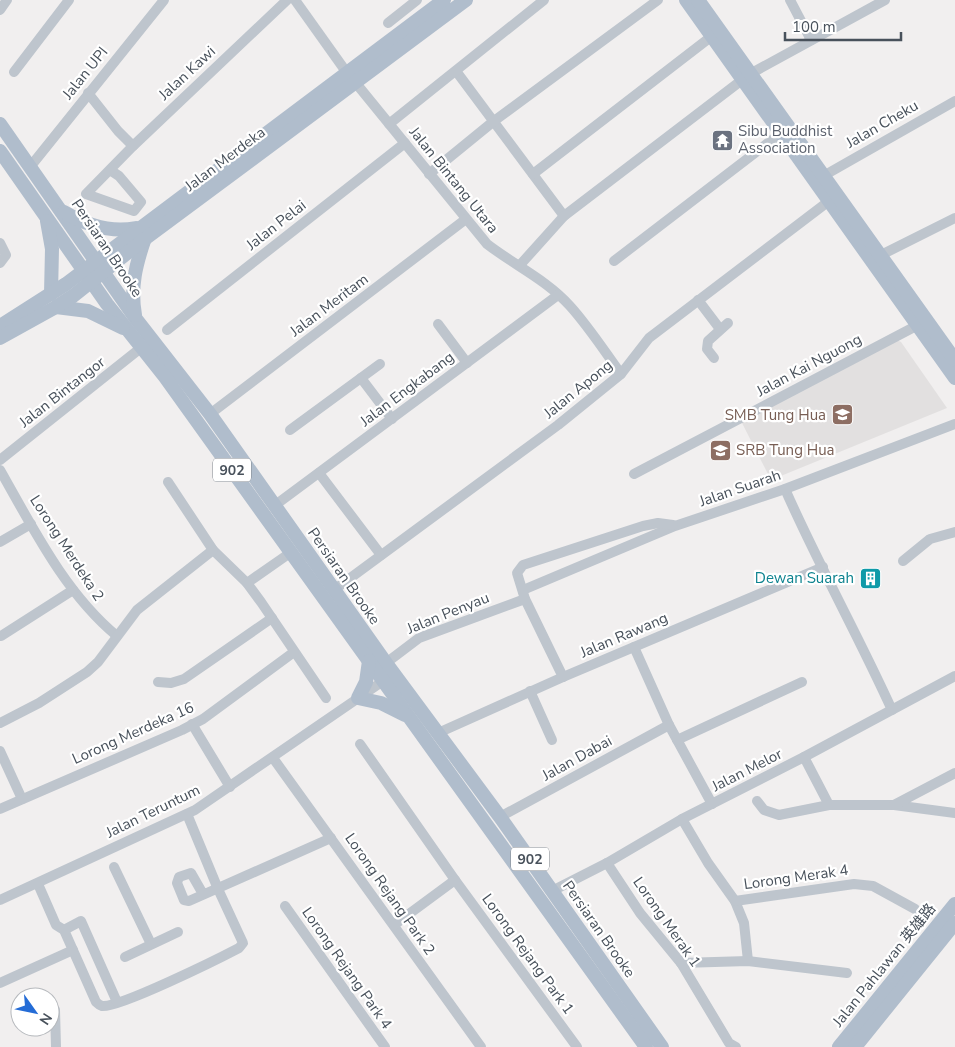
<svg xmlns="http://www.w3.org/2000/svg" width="955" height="1047" font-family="'Nunito Sans','Noto Sans SC',sans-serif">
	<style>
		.education { fill: #e2e0e0 }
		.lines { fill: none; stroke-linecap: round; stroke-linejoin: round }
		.minor { stroke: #bec5cd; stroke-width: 10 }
		.major { stroke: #b0bdcc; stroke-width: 14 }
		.labels { text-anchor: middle; stroke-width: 4.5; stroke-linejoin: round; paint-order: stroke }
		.shield { fill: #fff; stroke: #7f858c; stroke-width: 1 }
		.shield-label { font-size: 14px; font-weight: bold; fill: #48515b }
		.street-label { font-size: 15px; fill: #48515b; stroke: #fff }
		.worship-label { font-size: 15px; fill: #5b616d; stroke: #fff; text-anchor: start }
		.education-label { font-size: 15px; fill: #785e54; stroke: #fff; text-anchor: end }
		.culture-label { font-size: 15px; fill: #0d838f; stroke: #fff; text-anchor: end }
	</style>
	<rect width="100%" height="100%" fill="#f1efef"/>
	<path class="education" d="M 897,340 L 901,342 L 947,408 L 771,480 L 741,421 Z"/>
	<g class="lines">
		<g class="minor">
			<path d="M 295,0 L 347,73"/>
			<path d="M 790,0 L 811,40"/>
			<path d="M 0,10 L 7,0"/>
			<path d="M 388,23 L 417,0"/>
			<path d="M 456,71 L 564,216"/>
			<path d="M 14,72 L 69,0"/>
			<path d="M 750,74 L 885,0"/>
			<path d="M 355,82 L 487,244 C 514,265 547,280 570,306 C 589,327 605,352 621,374"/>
			<path d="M 88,93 L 118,131 L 133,146"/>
			<path d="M 389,124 L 544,0"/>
			<path d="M 30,167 L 164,0"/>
			<path d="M 110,170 L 119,176 L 141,202 L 134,211 L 86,194 L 133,146 L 287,0"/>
			<path d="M 429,174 L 494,121 L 658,0"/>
			<path d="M 533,174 L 712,36"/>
			<path d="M 825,175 L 955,101"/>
			<path d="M 0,243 L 6,255 L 0,263"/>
			<path d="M 881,255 L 955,218"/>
			<path d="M 614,261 L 781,133"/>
			<path d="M 520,265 L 564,216 L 742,80"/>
			<path d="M 698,300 L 720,329"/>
			<path d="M 438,324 L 467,363"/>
			<path d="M 167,330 L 405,143"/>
			<path d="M 714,358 L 707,349 L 708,341 L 728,323"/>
			<path d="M 361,378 L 392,419"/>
			<path d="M 210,414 L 466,219"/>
			<path d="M 290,430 L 380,364"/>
			<path d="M 0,460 L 142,347"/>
			<path d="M 0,470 C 33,528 65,593 117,636"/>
			<path d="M 319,473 L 381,555"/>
			<path d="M 634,474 L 918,325"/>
			<path d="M 168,482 L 213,550 L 247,583 L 261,602 L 326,698"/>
			<path d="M 785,489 C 818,564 858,635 892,710"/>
			<path d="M 274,506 L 558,295"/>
			<path d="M 0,542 L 31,524"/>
			<path d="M 903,561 L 930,539 L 955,532"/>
			<path d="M 247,583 L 290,553"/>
			<path d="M 334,590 L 558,425 L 621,374 L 649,338 L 829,201"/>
			<path d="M 523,590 L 675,526 L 785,489 L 955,424"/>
			<path d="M 1,636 L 73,590"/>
			<path d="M 634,647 L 669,725 L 712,804"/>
			<path d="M 386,663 L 419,638 L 525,599"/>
			<path d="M 563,677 L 525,599 L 517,573 L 523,565 L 643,526 L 658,523 L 673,525"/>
			<path d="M 158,682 L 171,683 L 184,679 L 272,618"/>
			<path d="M 530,691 L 552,740"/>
			<path d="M 0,723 L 39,703 L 87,672 L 98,662 L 137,610 L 213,550"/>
			<path d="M 192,724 L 230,787"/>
			<path d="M 438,733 L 563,677 L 823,567"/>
			<path d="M 677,740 L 802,682"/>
			<path d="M 360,744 L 455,880 L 577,1047"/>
			<path d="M 0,751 L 22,799"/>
			<path d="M 804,757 L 829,805"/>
			<path d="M 273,758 L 481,1047"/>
			<path d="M 757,801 L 764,810 L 779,815 L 829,805 L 894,805 L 955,813"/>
			<path d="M 894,805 L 955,773"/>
			<path d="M 0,809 L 182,730 L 203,719 L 294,652"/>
			<path d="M 500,817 L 669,725"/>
			<path d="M 682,819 L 708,863 L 735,901 L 744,923 L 748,961"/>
			<path d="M 607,863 L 640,913 L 681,963 L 729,1043 L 736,1047"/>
			<path d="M 114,867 L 151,944"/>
			<path d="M 38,884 L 56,925 L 64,930 L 96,1002 C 98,1004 99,1005 102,1006 C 119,1008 218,959 239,948 L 243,943 L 218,889 L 187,814"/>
			<path d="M 552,891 L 607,863 L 682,819 L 804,757 L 955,676"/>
			<path d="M 203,894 L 191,873 L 179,877 L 177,883 L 184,900 L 189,901 L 331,838"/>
			<path d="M 0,900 L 195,810 L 389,677"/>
			<path d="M 735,901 L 854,884 L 873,886 L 915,909"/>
			<path d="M 285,906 L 385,1047"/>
			<path d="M 394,925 L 455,880"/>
			<path d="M 64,930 L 81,921 L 117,1002"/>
			<path d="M 125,957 L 178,932"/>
			<path d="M 681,963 L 748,961 L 847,973"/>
			<path d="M 0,983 L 73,950"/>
			<path d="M 55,1010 L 56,1047"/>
		</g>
		<g class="major">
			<path d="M 686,0 L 955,378"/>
			<path d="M 698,0 L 955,360"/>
			<path d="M 0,124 L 136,319 L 210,414 L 386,663 L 500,817 L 662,1047"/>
			<path d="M 0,151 L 107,304 L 165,377 L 646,1047"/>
			<path d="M 64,212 C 86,225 111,233 136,228"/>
			<path d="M 47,221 L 52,249 L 51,294"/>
			<path d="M 56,307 L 88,311 L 123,328"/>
			<path d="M 135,315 C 130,287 136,264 145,238"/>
			<path d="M 0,326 L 66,284 L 444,0"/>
			<path d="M 0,338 L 56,307 L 73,296 L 146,238 L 466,0"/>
			<path d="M 369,661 L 366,682 L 358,698 L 381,703 L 405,715"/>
			<path d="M 839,1047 L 955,904"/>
			<path d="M 855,1047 L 955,923"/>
		</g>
	</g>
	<defs>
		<symbol id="temple-square" viewBox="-11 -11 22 22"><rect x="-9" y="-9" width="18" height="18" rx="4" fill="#6b7280" stroke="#fff"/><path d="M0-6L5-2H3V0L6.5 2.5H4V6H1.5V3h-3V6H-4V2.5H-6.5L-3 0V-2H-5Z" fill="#fff"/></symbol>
		<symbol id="school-square" viewBox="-11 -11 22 22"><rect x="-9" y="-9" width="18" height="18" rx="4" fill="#8d6e63" stroke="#fff"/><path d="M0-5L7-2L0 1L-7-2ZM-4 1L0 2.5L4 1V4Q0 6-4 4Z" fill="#fff"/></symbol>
		<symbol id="building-square" viewBox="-11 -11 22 22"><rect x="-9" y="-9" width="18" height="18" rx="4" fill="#0f9aa8" stroke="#fff"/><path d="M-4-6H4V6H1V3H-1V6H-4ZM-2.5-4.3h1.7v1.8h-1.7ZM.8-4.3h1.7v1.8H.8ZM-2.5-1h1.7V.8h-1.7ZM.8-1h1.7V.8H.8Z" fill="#fff"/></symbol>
	</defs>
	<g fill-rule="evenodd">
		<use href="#temple-square" x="710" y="128" width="25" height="25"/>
		<use href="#school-square" x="830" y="402" width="25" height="25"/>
		<use href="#school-square" x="708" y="438" width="25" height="25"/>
		<use href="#building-square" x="858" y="566" width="25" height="25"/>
	</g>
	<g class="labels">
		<g class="shield">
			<rect x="213" y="458.5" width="38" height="23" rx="4"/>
			<rect x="511" y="847.5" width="38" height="23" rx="4"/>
		</g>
		<g class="shield-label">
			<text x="232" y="475">902</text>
			<text x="530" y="864">902</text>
		</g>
		<g class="street-label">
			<text transform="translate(85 73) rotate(-51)" y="5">Jalan UPI</text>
			<text transform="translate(187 73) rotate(-43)" y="5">Jalan Kawi</text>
			<text transform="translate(882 124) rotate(-30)" y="5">Jalan Cheku</text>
			<text transform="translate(225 159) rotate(-37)" y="5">Jalan Merdeka</text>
			<text transform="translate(454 180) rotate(51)" y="5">Jalan Bintang Utara</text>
			<text transform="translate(276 225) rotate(-38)" y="5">Jalan Pelai</text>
			<text transform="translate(107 248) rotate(56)" y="5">Persiaran Brooke</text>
			<text transform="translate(329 305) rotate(-37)" y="5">Jalan Meritam</text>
			<text transform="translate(809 365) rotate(-28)" y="5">Jalan Kai Nguong</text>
			<text transform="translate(407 389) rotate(-37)" y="5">Jalan Engkabang</text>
			<text transform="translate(578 389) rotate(-39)" y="5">Jalan Apong</text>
			<text transform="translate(62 392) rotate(-38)" y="5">Jalan Bintangor</text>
			<text transform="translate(740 488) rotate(-19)" y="5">Jalan Suarah</text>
			<text transform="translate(67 548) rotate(57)" y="5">Lorong Merdeka 2</text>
			<text transform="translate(344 576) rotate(55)" y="5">Persiaran Brooke</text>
			<text transform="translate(448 613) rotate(-22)" y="5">Jalan Penyau</text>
			<text transform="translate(624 635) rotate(-23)" y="5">Jalan Rawang</text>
			<text transform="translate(133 733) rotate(-24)" y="5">Lorong Merdeka 16</text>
			<text transform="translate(577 758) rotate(-29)" y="5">Jalan Dabai</text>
			<text transform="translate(747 770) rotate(-27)" y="5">Jalan Melor</text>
			<text transform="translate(153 811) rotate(-26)" y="5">Jalan Teruntum</text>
			<text transform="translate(796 877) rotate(-8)" y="5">Lorong Merak 4</text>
			<text transform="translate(390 894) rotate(55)" y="5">Lorong Rejang Park 2</text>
			<text transform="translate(667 922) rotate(55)" y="5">Lorong Merak 1</text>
			<text transform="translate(599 929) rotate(55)" y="5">Persiaran Brooke</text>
			<text transform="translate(528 954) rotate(54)" y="5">Lorong Rejang Park 1</text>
			<text transform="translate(884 965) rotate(-51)" y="5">Jalan Pahlawan 英雄路</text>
			<text transform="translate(347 968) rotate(55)" y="5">Lorong Rejang Park 4</text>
		</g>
		<g class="worship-label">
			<text x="738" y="136">Sibu Buddhist<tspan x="738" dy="17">Association</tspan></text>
		</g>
		<g class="education-label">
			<text x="826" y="420">SMB Tung Hua</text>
			<text x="736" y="455" text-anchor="start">SRB Tung Hua</text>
		</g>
		<g class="culture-label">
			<text x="854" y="583">Dewan Suarah</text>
		</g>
	</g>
	<g transform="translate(35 1012) rotate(123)"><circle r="24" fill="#ffffff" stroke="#b6b9bd"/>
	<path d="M0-4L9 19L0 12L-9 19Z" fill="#246cd6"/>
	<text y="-8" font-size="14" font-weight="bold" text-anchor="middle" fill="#48515b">N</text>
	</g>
	<path d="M785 32v8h116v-8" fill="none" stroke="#48515b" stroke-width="2.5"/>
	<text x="792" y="32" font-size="15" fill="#48515b" stroke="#ffffff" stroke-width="4" paint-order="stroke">100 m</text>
</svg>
